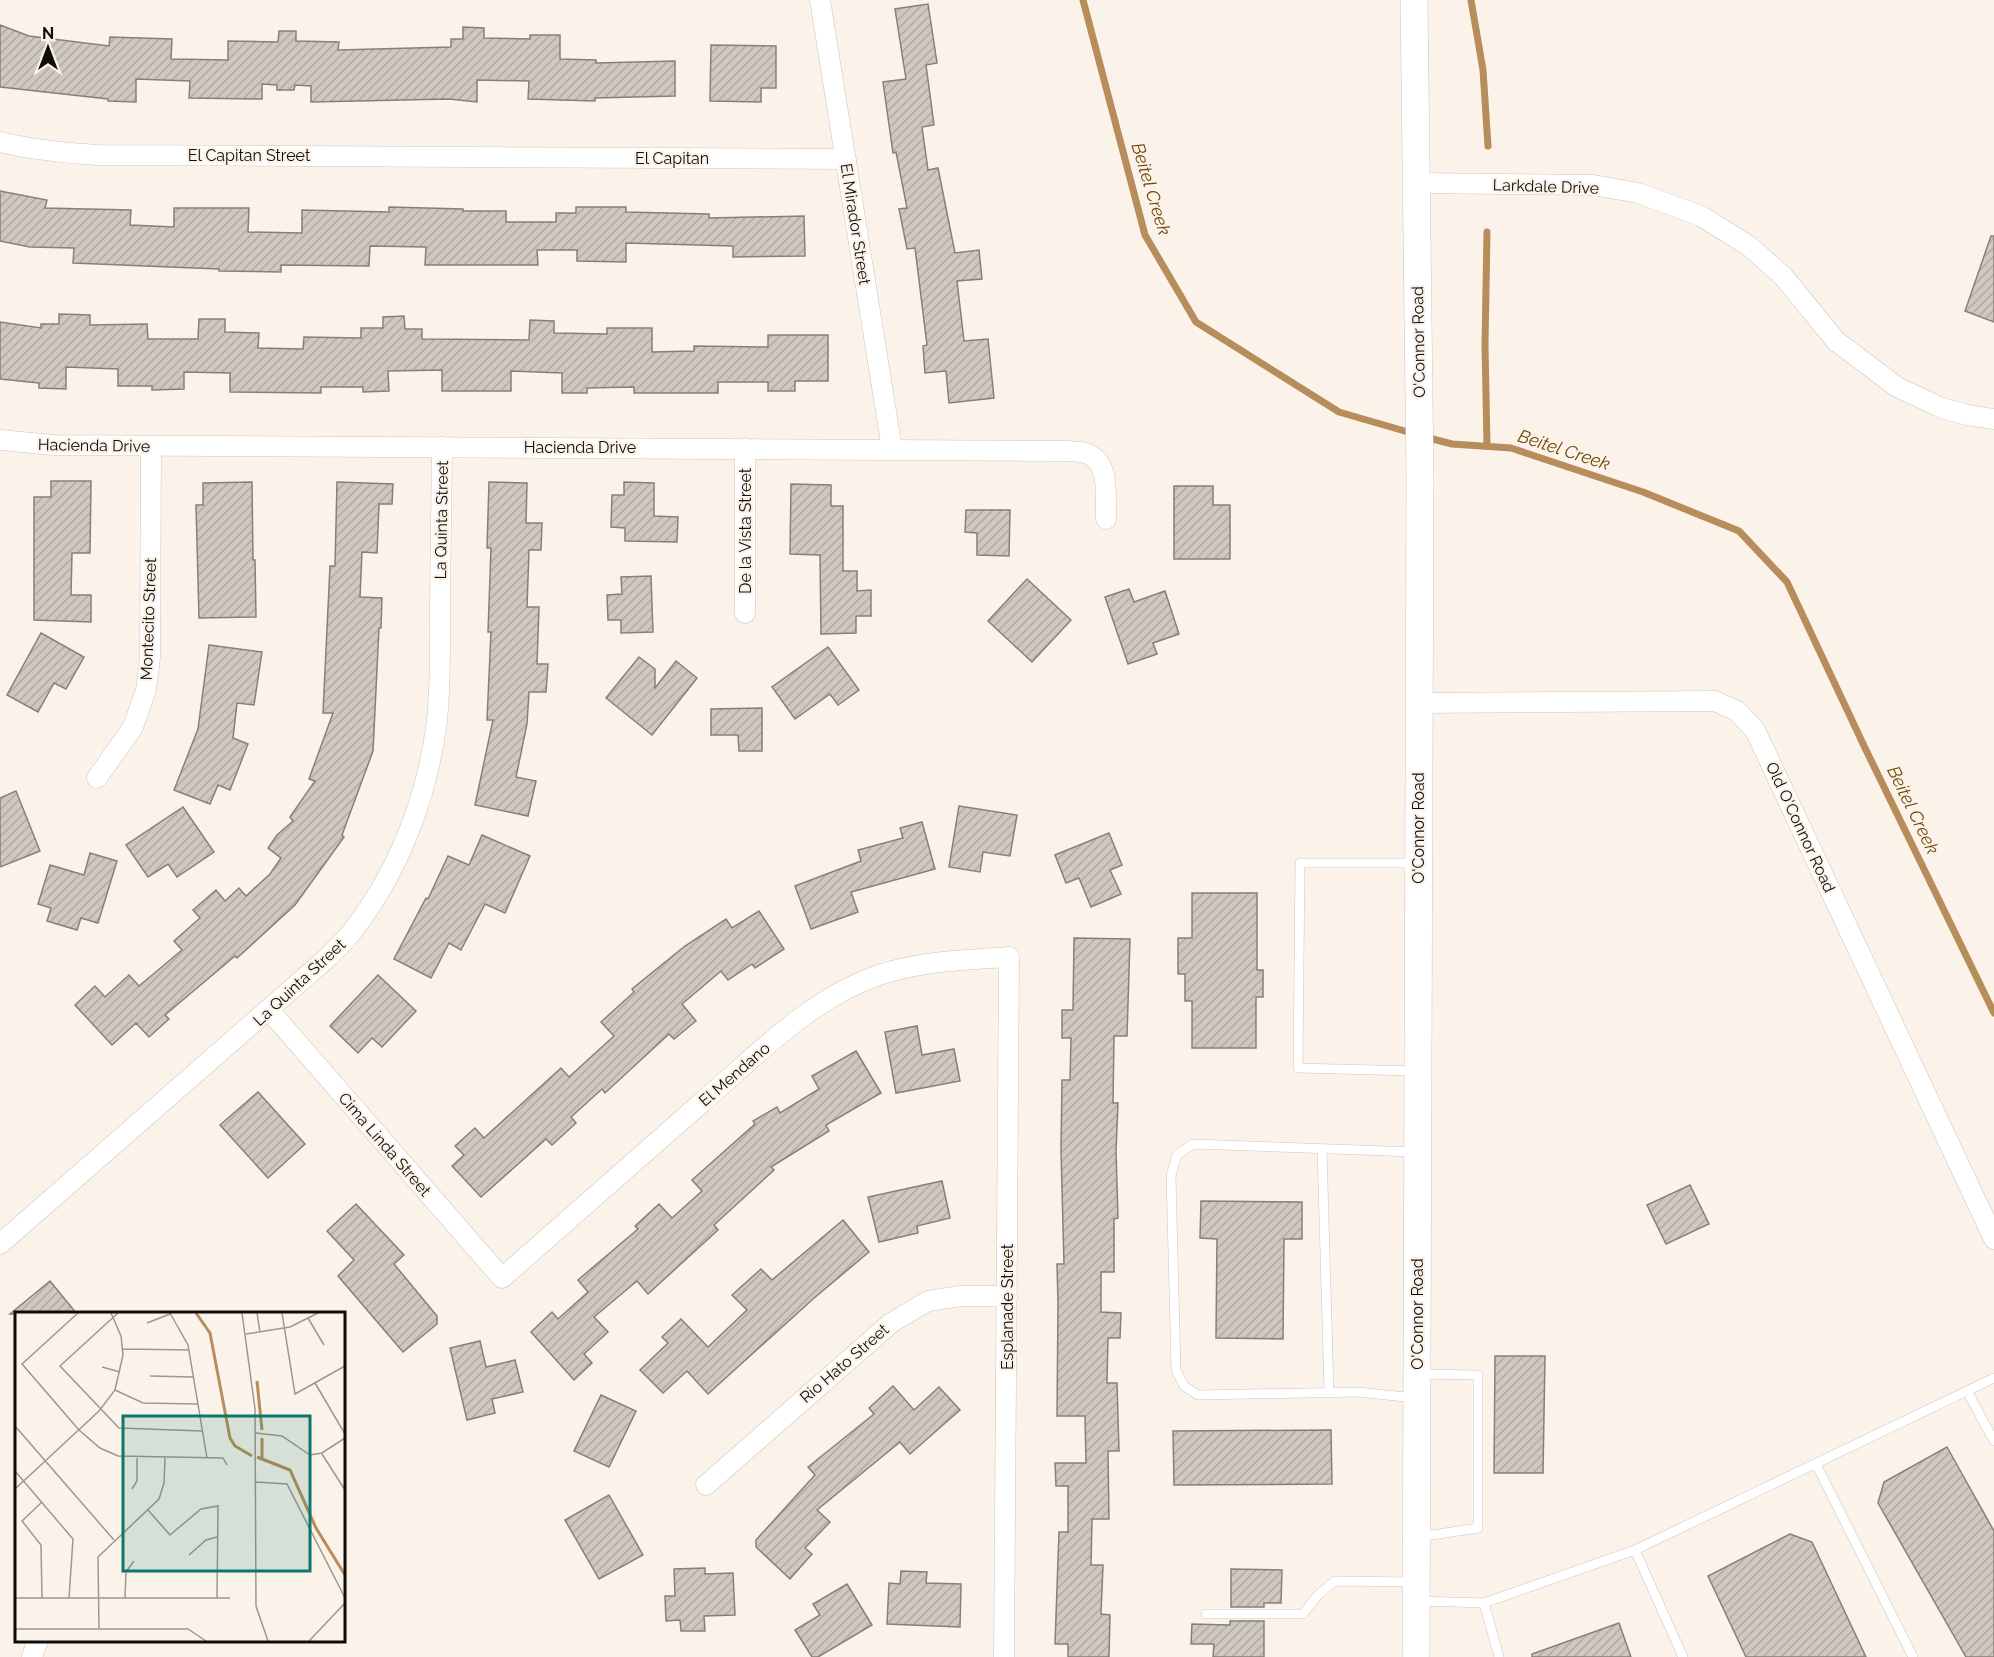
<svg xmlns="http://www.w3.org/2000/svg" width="1994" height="1657" font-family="Raleway,sans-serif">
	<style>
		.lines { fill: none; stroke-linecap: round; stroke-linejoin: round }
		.stream { stroke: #b68d5b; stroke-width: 7 }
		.building { fill: url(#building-hatch); stroke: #878078; stroke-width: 1.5 }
		.service-casing { stroke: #cdc6bd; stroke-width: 10 }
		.minor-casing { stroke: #cdc6bd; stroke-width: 21 }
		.secondary-casing { stroke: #cdc6bd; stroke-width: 28 }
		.service { stroke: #fff; stroke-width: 9 }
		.minor { stroke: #fff; stroke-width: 20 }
		.secondary { stroke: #fff; stroke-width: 27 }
		.labels { text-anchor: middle; stroke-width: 4.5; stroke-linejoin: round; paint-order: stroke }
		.street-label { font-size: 16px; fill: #0f0c09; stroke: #fbf3ea }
		.water-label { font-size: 18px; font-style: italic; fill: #6f4706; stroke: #fbf3ea }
		.inset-river { fill: none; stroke: #b68d5b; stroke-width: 3 }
		.inset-road { fill: none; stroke: #9d9790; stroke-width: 1.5 }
		.view { fill: #0f766e; fill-opacity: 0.15; stroke: #0f766e; stroke-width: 3 }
		.inset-edge { fill: none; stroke: #0f0c09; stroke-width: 3 }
	</style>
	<defs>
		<pattern id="building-hatch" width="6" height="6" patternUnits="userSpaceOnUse" patternTransform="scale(1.5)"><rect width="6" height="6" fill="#cfc8bf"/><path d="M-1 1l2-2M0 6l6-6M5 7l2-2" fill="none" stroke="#b1aba3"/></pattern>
	</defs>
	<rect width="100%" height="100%" fill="#fbf3ea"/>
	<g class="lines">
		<g class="stream">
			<path d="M 1083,0 L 1145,235 L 1196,322 L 1339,412 L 1415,434"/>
			<path d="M 1471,0 L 1483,70 L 1488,146"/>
			<path d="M 1487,232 L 1485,345 L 1487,446"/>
			<path d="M 1425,437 L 1452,444 L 1511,448 L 1643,492 L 1739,531 L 1787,582 L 1865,748 L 1994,1013"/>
		</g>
	</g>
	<g class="building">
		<path d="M 928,4 L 937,63 L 926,65 L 934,125 L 922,127 L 928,170 L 938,168 L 955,253 L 979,250 L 982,279 L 957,281 L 964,341 L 988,339 L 994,398 L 949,403 L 946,371 L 925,373 L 923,346 L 927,345 L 915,248 L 907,249 L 899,209 L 907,208 L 896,152 L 893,153 L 883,82 L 906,79 L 895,9 Z"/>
		<path d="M 0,25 L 29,36 L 109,46 L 110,37 L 172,39 L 171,59 L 228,60 L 228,41 L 278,42 L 279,31 L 296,31 L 296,41 L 339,42 L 338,50 L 451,47 L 451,39 L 463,39 L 463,27 L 484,28 L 484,38 L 530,39 L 530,35 L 560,35 L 560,59 L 596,60 L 596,63 L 675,61 L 675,96 L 595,98 L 595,101 L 528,99 L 529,81 L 477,80 L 477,102 L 449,99 L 311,102 L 311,86 L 295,85 L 294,90 L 277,90 L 277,85 L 262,84 L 262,99 L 189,98 L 190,81 L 136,79 L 136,102 L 108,101 L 108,99 L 0,87 Z"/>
		<path d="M 711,45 L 776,46 L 776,88 L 761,88 L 761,102 L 710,101 Z"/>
		<path d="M 0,191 L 47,200 L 45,208 L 131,210 L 130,225 L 174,227 L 174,208 L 249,208 L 248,232 L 302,233 L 302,210 L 389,212 L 389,207 L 463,209 L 463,211 L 506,211 L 506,222 L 556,222 L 556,213 L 576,213 L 576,207 L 626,207 L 626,212 L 709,214 L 709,218 L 804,216 L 805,256 L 733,257 L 733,246 L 626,243 L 626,262 L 577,261 L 577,250 L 537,250 L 538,265 L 425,265 L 426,247 L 370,246 L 369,266 L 281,265 L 281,272 L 219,271 L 219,269 L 73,263 L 74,248 L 30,247 L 0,241 Z"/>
		<path d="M 1991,236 L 1994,236 L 1994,322 L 1965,311 Z"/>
		<path d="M 59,314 L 90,315 L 90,325 L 147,324 L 148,339 L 198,339 L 199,319 L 225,319 L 225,332 L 259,333 L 258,348 L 303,349 L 304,337 L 361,338 L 361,328 L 383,328 L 383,317 L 404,316 L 405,329 L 422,329 L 422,339 L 529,340 L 530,320 L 554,321 L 554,333 L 607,334 L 607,328 L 652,328 L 652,352 L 694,351 L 694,346 L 768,347 L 768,335 L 828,335 L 828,381 L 795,381 L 795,391 L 768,391 L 768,382 L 718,382 L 718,393 L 634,393 L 634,387 L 587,388 L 587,393 L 562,393 L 562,373 L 511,371 L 511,391 L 442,391 L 442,370 L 388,371 L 389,391 L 363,392 L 363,387 L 321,387 L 321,393 L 230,392 L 230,373 L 184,372 L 184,389 L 152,390 L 152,386 L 118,386 L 118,369 L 66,367 L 66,389 L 39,388 L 39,383 L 0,379 L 0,322 L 41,328 L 41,324 L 59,324 Z"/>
		<path d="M 51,481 L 91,481 L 90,553 L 72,553 L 71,595 L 91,595 L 91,622 L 34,620 L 34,497 L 51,497 Z"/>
		<path d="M 252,482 L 253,560 L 255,560 L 256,617 L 199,618 L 196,505 L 203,505 L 203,483 Z"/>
		<path d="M 337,482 L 393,484 L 392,504 L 379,504 L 377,553 L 362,552 L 360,597 L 382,598 L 381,628 L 379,628 L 373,751 L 342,835 L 344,837 L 295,905 L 237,958 L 235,956 L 165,1015 L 169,1019 L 149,1037 L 136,1023 L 112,1045 L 75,1005 L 95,986 L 105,997 L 129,975 L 139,986 L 182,950 L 174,941 L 200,918 L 193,910 L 216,890 L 225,901 L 239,888 L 246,896 L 270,874 L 281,858 L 268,848 L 277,835 L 293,821 L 290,817 L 315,781 L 309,779 L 333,713 L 323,713 L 330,566 L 335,566 Z"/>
		<path d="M 489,482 L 527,483 L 526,523 L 542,523 L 541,550 L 529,550 L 527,607 L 539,607 L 537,664 L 548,664 L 546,692 L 529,692 L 527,724 L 516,777 L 536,781 L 528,816 L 475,805 L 493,720 L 487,720 L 491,632 L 488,632 L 491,548 L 487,548 Z"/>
		<path d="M 624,482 L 654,483 L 654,516 L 678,517 L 677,542 L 625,541 L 625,528 L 611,527 L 612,495 L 624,495 Z"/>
		<path d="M 791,484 L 831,485 L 831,506 L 843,506 L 843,571 L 857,571 L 857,591 L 871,590 L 871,616 L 856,616 L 856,633 L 821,634 L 820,555 L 790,554 Z"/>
		<path d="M 1174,486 L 1213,486 L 1213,505 L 1230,505 L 1230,559 L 1174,559 Z"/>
		<path d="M 966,510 L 1010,510 L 1009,556 L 977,555 L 977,533 L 965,532 Z"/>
		<path d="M 651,576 L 653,632 L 621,633 L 621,620 L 608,620 L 607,595 L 622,594 L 621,577 Z"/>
		<path d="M 1027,579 L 1071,620 L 1032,662 L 988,621 Z"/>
		<path d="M 1129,589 L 1134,602 L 1165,591 L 1179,634 L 1153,643 L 1157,654 L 1128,664 L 1105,597 Z"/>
		<path d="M 41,633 L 84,657 L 66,689 L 54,683 L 38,712 L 7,695 Z"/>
		<path d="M 209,645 L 262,652 L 254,705 L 237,703 L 233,738 L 248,744 L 230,790 L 218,785 L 210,804 L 174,790 L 198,729 Z"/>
		<path d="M 828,647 L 859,690 L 838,705 L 830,694 L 795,719 L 772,687 Z"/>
		<path d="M 639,657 L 655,669 L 655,688 L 676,661 L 697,678 L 652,735 L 606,698 Z"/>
		<path d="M 762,708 L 762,751 L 739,751 L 738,735 L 711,735 L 711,709 Z"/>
		<path d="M 16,791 L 40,851 L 0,867 L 0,798 Z"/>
		<path d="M 959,806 L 1017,815 L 1010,856 L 983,852 L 980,872 L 949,867 Z"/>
		<path d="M 183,807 L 214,852 L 177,877 L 168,864 L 148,877 L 126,845 Z"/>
		<path d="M 922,822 L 935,869 L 851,892 L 858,912 L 811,929 L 795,886 L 861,861 L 858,850 L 903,838 L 900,828 Z"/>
		<path d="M 1109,833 L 1122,865 L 1110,870 L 1121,894 L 1091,907 L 1079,878 L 1066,883 L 1055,855 Z"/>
		<path d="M 482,835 L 530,856 L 505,913 L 485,904 L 461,950 L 449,943 L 431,978 L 394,959 L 426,898 L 428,899 L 448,856 L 469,865 Z"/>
		<path d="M 90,853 L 117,861 L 98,923 L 81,918 L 77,930 L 47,921 L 51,908 L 38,904 L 50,865 L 84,875 Z"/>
		<path d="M 1192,893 L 1257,893 L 1257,970 L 1263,970 L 1263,997 L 1256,997 L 1256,1048 L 1192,1048 L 1192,1001 L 1185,1001 L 1185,974 L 1178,974 L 1178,938 L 1192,938 Z"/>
		<path d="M 759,911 L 784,949 L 755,968 L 752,964 L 728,980 L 721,971 L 682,1004 L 696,1021 L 674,1039 L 669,1034 L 605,1093 L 602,1089 L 571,1117 L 576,1123 L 552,1145 L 546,1139 L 481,1197 L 452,1166 L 464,1155 L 455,1146 L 475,1128 L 484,1138 L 561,1068 L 569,1077 L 614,1036 L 601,1022 L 634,992 L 632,989 L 685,946 L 726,919 L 732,928 Z"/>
		<path d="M 1074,938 L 1130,939 L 1127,1036 L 1114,1036 L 1113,1103 L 1118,1103 L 1116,1151 L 1118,1218 L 1114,1219 L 1114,1272 L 1101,1272 L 1101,1312 L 1121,1313 L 1120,1338 L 1108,1338 L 1107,1383 L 1117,1383 L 1119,1451 L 1108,1451 L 1109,1519 L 1092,1519 L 1091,1565 L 1103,1565 L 1101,1614 L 1110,1615 L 1109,1657 L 1068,1657 L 1068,1644 L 1055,1644 L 1059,1532 L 1068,1532 L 1068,1486 L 1056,1486 L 1055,1463 L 1086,1463 L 1085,1416 L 1057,1416 L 1058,1303 L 1057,1264 L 1064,1264 L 1061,1150 L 1062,1080 L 1070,1080 L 1071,1038 L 1062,1038 L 1062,1010 L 1073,1010 Z"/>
		<path d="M 378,975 L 416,1011 L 382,1047 L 372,1038 L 358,1053 L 330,1026 Z"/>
		<path d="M 917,1026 L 922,1055 L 954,1049 L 960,1081 L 896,1093 L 885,1032 Z"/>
		<path d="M 856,1051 L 881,1093 L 826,1125 L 829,1131 L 771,1167 L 774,1170 L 714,1225 L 718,1230 L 648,1294 L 637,1281 L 594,1317 L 608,1332 L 584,1354 L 592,1363 L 574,1380 L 531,1332 L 552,1312 L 558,1319 L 588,1292 L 578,1280 L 638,1229 L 635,1226 L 659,1204 L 672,1218 L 702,1191 L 692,1180 L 755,1124 L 753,1121 L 777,1107 L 780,1113 L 819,1089 L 812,1076 Z"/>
		<path d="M 258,1092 L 305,1144 L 268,1178 L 220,1125 Z"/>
		<path d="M 942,1181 L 950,1218 L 917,1226 L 918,1233 L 879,1242 L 868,1197 Z"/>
		<path d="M 1690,1185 L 1709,1224 L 1666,1244 L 1647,1205 Z"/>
		<path d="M 1201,1201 L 1302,1202 L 1302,1239 L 1284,1239 L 1283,1339 L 1216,1338 L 1217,1239 L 1200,1238 Z"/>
		<path d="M 356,1204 L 404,1255 L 394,1264 L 437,1316 L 437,1324 L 403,1352 L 338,1276 L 354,1260 L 327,1231 Z"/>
		<path d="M 843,1220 L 869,1252 L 813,1299 L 708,1394 L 687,1371 L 663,1393 L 640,1370 L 668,1343 L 662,1337 L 681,1319 L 708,1347 L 747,1310 L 732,1295 L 761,1269 L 772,1280 Z"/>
		<path d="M 50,1281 L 77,1314 L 10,1314 Z"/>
		<path d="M 480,1341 L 486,1367 L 515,1360 L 523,1392 L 492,1399 L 495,1413 L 467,1420 L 450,1348 Z"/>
		<path d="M 1495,1356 L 1545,1356 L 1543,1473 L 1494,1473 Z"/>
		<path d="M 893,1386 L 914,1410 L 939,1387 L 960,1410 L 910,1454 L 900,1442 L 817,1510 L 830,1522 L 805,1548 L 812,1554 L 790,1579 L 756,1547 L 756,1540 L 815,1475 L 808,1467 L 874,1414 L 869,1408 Z"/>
		<path d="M 601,1395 L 636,1411 L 609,1467 L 574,1451 Z"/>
		<path d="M 1331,1430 L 1332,1484 L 1174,1485 L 1173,1431 Z"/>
		<path d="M 1947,1447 L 1994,1531 L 1994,1657 L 1966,1657 L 1878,1503 L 1884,1482 Z"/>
		<path d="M 609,1495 L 643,1555 L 599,1579 L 565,1520 Z"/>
		<path d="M 1790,1534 L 1812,1542 L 1866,1657 L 1746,1657 L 1708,1576 Z"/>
		<path d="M 705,1568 L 705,1574 L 733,1573 L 735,1615 L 704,1616 L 705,1631 L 681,1631 L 680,1620 L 666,1621 L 665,1596 L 675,1596 L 674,1569 Z"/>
		<path d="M 1231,1569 L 1282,1570 L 1281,1603 L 1264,1603 L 1264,1607 L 1231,1607 Z"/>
		<path d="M 901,1571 L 927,1572 L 926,1583 L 961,1584 L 960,1627 L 887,1624 L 889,1583 L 900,1584 Z"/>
		<path d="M 847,1584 L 872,1625 L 818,1657 L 812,1657 L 795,1630 L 820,1615 L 813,1604 Z"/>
		<path d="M 1230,1621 L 1264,1621 L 1264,1657 L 1213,1657 L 1214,1644 L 1191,1644 L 1192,1624 L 1230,1625 Z"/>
		<path d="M 1619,1623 L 1631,1657 L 1532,1657 L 1532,1654 Z"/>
	</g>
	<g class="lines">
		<defs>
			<g id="service">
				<path d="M 1415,1071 L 1298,1068 L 1300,863 L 1418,863"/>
				<path d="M 1322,1149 L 1329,1392"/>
				<path d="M 1414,1152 L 1193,1144 L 1177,1155 L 1171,1176 L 1176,1370 L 1184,1386 L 1198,1395 L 1358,1392 L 1415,1398"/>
				<path d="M 1967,1391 L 1994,1441"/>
				<path d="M 1816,1464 L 1913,1657"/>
				<path d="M 1418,1537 L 1478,1528 L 1478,1375 L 1420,1374"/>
				<path d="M 1635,1550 L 1683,1657"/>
				<path d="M 1419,1601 L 1484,1603 L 1635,1550 L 1994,1378"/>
				<path d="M 1484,1603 L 1499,1657"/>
				<path d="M 1206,1614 L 1303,1614 L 1318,1595 L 1335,1581 L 1414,1582"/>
			</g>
			<g id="minor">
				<path d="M 820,0 L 892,449"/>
				<path d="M 0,142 C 33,150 64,153 98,155 L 846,159"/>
				<path d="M 1416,183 L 1593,185 L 1638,193 L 1701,216 L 1749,246 L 1783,276 L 1836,341 L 1897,387 L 1942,408 L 1967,415 L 1994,419"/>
				<path d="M 0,440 L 53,445 L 1069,451 C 1075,452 1083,451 1088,454 C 1111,463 1105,499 1106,519"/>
				<path d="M 745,448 L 745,613"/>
				<path d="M 1418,703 L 1715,701 L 1737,711 L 1755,730 L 1994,1239"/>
				<path d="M 97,778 L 133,727 L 146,690 L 150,658 L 151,446"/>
				<path d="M 269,1010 L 502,1278 C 568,1220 634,1162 700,1104 C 755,1057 809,999 879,975 C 921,961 965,960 1009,957 L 1004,1657"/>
				<path d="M 0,1244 L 326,959 C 336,949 346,940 354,929 C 400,869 428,795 437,720 C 441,681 440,641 440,601 C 441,550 441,498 442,447"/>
				<path d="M 706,1485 L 891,1323 L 928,1301 L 961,1296 L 1007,1296"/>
				<path d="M 32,1657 L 38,1640"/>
			</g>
			<path id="secondary" d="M 1414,0 L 1420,477 L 1416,1657"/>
		</defs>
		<use href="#service" class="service-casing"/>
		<use href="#minor" class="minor-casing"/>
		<use href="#secondary" class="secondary-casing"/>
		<use href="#service" class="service"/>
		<use href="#minor" class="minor"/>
		<use href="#secondary" class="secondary"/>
	</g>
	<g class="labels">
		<g class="street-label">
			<text x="249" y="161">El Capitan Street</text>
			<text x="672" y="164">El Capitan</text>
			<text transform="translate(1546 186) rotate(2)" y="6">Larkdale Drive</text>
			<text transform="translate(856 224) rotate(81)" y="6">El Mirador Street</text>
			<text transform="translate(1418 342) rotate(-91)" y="6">O'Connor Road</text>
			<text transform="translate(94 445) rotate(1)" y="6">Hacienda Drive</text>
			<text x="580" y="453">Hacienda Drive</text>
			<text transform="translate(441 520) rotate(-89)" y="6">La Quinta Street</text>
			<text transform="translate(745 531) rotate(-90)" y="6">De la Vista Street</text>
			<text transform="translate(148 619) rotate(-88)" y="6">Montecito Street</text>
			<text transform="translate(1801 827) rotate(65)" y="6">Old O'Connor Road</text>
			<text transform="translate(1418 828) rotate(-90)" y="6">O'Connor Road</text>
			<text transform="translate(299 982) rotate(-43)" y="6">La Quinta Street</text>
			<text transform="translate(734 1074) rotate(-41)" y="6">El Mendano</text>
			<text transform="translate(385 1144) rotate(49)" y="6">Cima Linda Street</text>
			<text transform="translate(1007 1307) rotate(-90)" y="6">Esplanade Street</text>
			<text transform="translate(1417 1314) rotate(-90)" y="6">O'Connor Road</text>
			<text transform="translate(844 1363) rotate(-41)" y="6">Rio Hato Street</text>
		</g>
		<g class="water-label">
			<text transform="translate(1151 189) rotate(73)" y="6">Beitel Creek</text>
			<text transform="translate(1564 450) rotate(18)" y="6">Beitel Creek</text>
			<text transform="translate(1913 810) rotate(64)" y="6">Beitel Creek</text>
		</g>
	</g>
	<g transform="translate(15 1312)">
		<rect width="330" height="330" fill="#fbf3ea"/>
		<path class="inset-river" d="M 181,1 L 195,21 L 215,126 L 220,134 L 237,144M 242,69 L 247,118M 247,126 L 247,146M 242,145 L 275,158 L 301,216 L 330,263"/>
		<path class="inset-road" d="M 63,1 L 7,52 L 64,118 L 85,136 L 103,144 L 208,146 L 212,153M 103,1 L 45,54 L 104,116 L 187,119M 155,1 L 173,33 L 192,146M 227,1 L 240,97 L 241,294 L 253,329M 242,1 L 245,20M 267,1 L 280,82 L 330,54M 293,6 L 309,33M 132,11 L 155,2M 231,22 L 275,15 L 303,1M 108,37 L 174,38M 87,55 L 105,60M 135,64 L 178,65M 300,71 L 330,122M 100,78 L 128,91 L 183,92M 0,114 L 99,228M 241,121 L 267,124 L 295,143 L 307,141 L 330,126M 307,142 L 330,178M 0,159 L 58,227 L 54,286M 241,170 L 272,172 L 330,286M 0,177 L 84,99 L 100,78 L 108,43 L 106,24 L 96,1M 117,177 L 122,169 L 122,146M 133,198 L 155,223 L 186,197 L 203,194 L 202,286M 174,243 L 191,228 L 202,225M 0,286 L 215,286M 27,286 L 26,233 L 7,209 L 27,190M 110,286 L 111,260 L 119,249M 0,317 L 173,317 L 191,329M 84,317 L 83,245 L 144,187 L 149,171 L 150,146M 294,329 L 330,291"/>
		<path class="view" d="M 108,104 L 295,104 L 295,259 L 108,259 Z"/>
		<rect width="330" height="330" class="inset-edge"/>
	</g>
	<g transform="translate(48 48)" stroke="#fbf3ea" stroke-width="4.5" paint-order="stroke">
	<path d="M0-4.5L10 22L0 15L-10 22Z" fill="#0f0c09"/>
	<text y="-9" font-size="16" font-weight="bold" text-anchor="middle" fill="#0f0c09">N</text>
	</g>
</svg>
